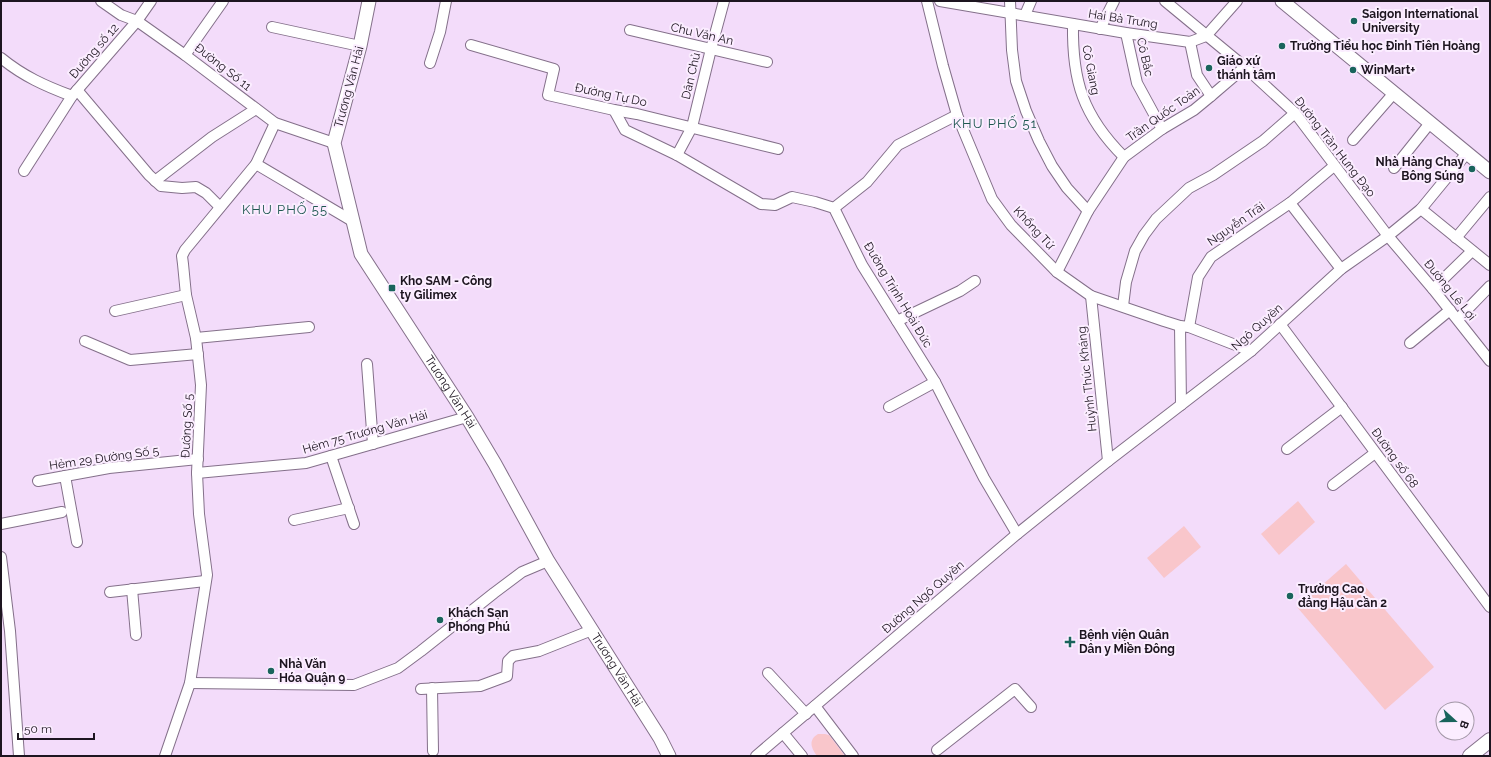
<svg xmlns="http://www.w3.org/2000/svg" width="1491" height="757" font-family="Raleway,sans-serif">
	<style>
		.green { fill: #f9c6cb }
		.lines { fill: none; stroke-linecap: round; stroke-linejoin: round }
		.minor-casing { stroke: #84708a; stroke-width: 12 }
		.tertiary-casing { stroke: #84708a; stroke-width: 15 }
		.secondary-casing { stroke: #84708a; stroke-width: 16 }
		.minor { stroke: #fff; stroke-width: 10 }
		.tertiary { stroke: #fff; stroke-width: 13 }
		.secondary { stroke: #fff; stroke-width: 14 }
		.poi-dot { fill: #19645c; stroke: #fbedff; stroke-width: 1.5 }
		.labels { text-anchor: middle; stroke-width: 4; stroke-linejoin: round; paint-order: stroke }
		.poi-label { font-size: 12px; font-weight: bold; fill: #1d1520; stroke: #fbedff; text-anchor: start }
		.street-label { font-size: 12px; fill: #1d1520; stroke: #fbedff }
		.neighbourhood-label { font-size: 13px; letter-spacing: 1px; fill: #1f5851; stroke: #fbedff }
	</style>
	<rect width="100%" height="100%" fill="#f3dcfa"/>
	<g class="green">
		<path d="M 1298,501 L 1315,522 L 1279,555 L 1261,534 Z"/>
		<path d="M 1184,526 L 1201,547 L 1164,578 L 1147,558 Z"/>
		<path d="M 1346,564 L 1434,667 L 1385,710 L 1297,607 Z"/>
		<path d="M 818,734 L 825,734 L 829,735 L 845,756 L 817,756 C 811,748 808,740 818,734 Z"/>
	</g>
	<g class="lines">
		<defs>
			<g id="minor">
				<path d="M 101,1 L 121,15 L 137,21 L 185,55 L 275,123 L 334,143"/>
				<path d="M 927,1 L 943,66 L 957,115 L 992,199 L 1011,225 L 1057,272 L 1091,296 L 1164,321 L 1180,326 L 1189,327 L 1251,351"/>
				<path d="M 940,1 L 1126,33 L 1190,42 L 1206,36 L 1237,1"/>
				<path d="M 1010,1 L 1012,50 L 1016,81 L 1026,111 L 1039,141 L 1052,166 L 1067,188 L 1088,211"/>
				<path d="M 1165,1 L 1245,67 L 1295,113 L 1388,236 L 1433,289 L 1490,361"/>
				<path d="M 1025,15 L 1031,1"/>
				<path d="M 1073,24 C 1072,81 1083,116 1124,157"/>
				<path d="M 272,27 L 360,46"/>
				<path d="M 1100,29 L 1114,1"/>
				<path d="M 630,30 L 767,62"/>
				<path d="M 1126,33 L 1137,83 L 1162,129"/>
				<path d="M 1190,42 L 1197,75 L 1211,96"/>
				<path d="M 471,45 L 554,69 L 548,95 L 614,110 L 637,114 L 778,149"/>
				<path d="M 185,55 L 223,1"/>
				<path d="M 1,58 C 23,76 45,86 72,96 L 137,21 L 151,1"/>
				<path d="M 430,63 L 440,32 L 446,1"/>
				<path d="M 77,90 L 149,175 L 161,186 L 182,188 L 196,187 L 206,193 L 220,207"/>
				<path d="M 614,110 L 625,130 L 677,155 L 761,204 L 775,205 L 792,197 L 815,202 L 834,208 L 862,265 L 935,382 L 984,478 L 1017,534"/>
				<path d="M 1353,140 L 1394,93"/>
				<path d="M 677,155 L 692,127 L 711,49 L 724,1"/>
				<path d="M 256,164 L 354,222"/>
				<path d="M 1394,168 L 1430,123"/>
				<path d="M 24,171 L 72,96"/>
				<path d="M 155,181 L 212,137 L 256,109"/>
				<path d="M 1290,203 L 1341,269"/>
				<path d="M 834,208 L 867,182 L 898,145 L 957,115"/>
				<path d="M 1421,209 L 1490,265"/>
				<path d="M 1456,238 L 1490,197"/>
				<path d="M 1057,272 L 1088,211 L 1124,157 L 1162,129 L 1194,110 L 1211,96 L 1245,67"/>
				<path d="M 1433,289 L 1472,251"/>
				<path d="M 1091,296 L 1108,461"/>
				<path d="M 1123,306 L 1126,282 L 1135,251 L 1144,235 L 1156,219 L 1189,188 L 1213,175 L 1263,141 L 1295,113"/>
				<path d="M 115,311 L 186,295"/>
				<path d="M 1458,319 L 1490,286"/>
				<path d="M 897,321 L 960,291 L 975,281"/>
				<path d="M 1280,324 L 1490,607"/>
				<path d="M 1180,326 L 1181,405"/>
				<path d="M 1189,327 L 1198,277 L 1211,257 L 1290,203 L 1334,166"/>
				<path d="M 196,338 L 309,327"/>
				<path d="M 85,341 L 130,360 L 198,354"/>
				<path d="M 1410,343 L 1450,310"/>
				<path d="M 367,364 L 373,444"/>
				<path d="M 889,407 L 935,382"/>
				<path d="M 1287,449 L 1342,407"/>
				<path d="M 331,456 L 354,524"/>
				<path d="M 197,473 L 306,463 L 467,417"/>
				<path d="M 65,476 L 77,542"/>
				<path d="M 38,481 L 109,468 L 198,459"/>
				<path d="M 1333,485 L 1375,453"/>
				<path d="M 294,520 L 349,508"/>
				<path d="M 1,524 L 62,512"/>
				<path d="M 1,557 L 10,631 L 19,756"/>
				<path d="M 132,589 L 136,635"/>
				<path d="M 110,592 L 205,581"/>
				<path d="M 768,673 L 806,714"/>
				<path d="M 190,683 L 354,685 L 398,668 L 421,651 L 494,593 L 522,572 L 548,561"/>
				<path d="M 432,688 L 433,751"/>
				<path d="M 421,689 L 480,686 L 507,676 L 508,661 L 513,656 L 539,651 L 592,630"/>
				<path d="M 815,706 L 853,756"/>
				<path d="M 783,733 L 802,756"/>
				<path d="M 937,750 L 1015,689 L 1031,707"/>
				<path d="M 165,756 L 190,683 L 207,575 L 199,514 L 197,473 L 201,385 L 196,338 L 186,295 L 183,264 L 182,256 L 185,250 L 256,164 L 275,123"/>
				<path d="M 756,756 L 1017,534 L 1108,461 L 1251,351 L 1341,269 L 1388,236 L 1421,209 L 1467,153"/>
			</g>
			<g id="tertiary">
				<path id="s1" d="M 369,1 L 360,46 L 334,143 L 361,254 L 467,417 L 495,464 L 548,561 L 660,738 L 669,756"/>
				<path d="M 1282,1 L 1490,172"/>
			</g>
			<path id="secondary" d="M 1470,756 L 1490,740"/>
		</defs>
		<use href="#minor" class="minor-casing"/>
		<use href="#tertiary" class="tertiary-casing"/>
		<use href="#secondary" class="secondary-casing"/>
		<use href="#minor" class="minor"/>
		<use href="#tertiary" class="tertiary"/>
		<use href="#secondary" class="secondary"/>
	</g>
	<g class="poi-dot">
		<circle cx="1354" cy="21" r="4"/>
		<circle cx="1282" cy="46" r="4"/>
		<circle cx="1209" cy="68" r="4"/>
		<circle cx="1353" cy="70" r="4"/>
		<circle cx="1472" cy="169" r="4"/>
		<rect x="388" y="284" width="8" height="8" rx="2"/>
		<circle cx="1290" cy="596" r="4"/>
		<circle cx="440" cy="620" r="4"/>
		<path d="M1068 636h4v4h4v4h-4v4h-4v-4h-4v-4h4z"/>
		<circle cx="271" cy="671" r="4"/>
	</g>
	<g class="labels">
		<g class="poi-label">
			<text x="1362" y="18">Saigon International<tspan x="1362" dy="14">University</tspan></text>
			<text x="1290" y="50">Trường Tiểu học Đinh Tiên Hoàng</text>
			<text x="1217" y="65">Giáo xứ<tspan x="1217" dy="14">thánh tâm</tspan></text>
			<text x="1361" y="74">WinMart+</text>
			<text x="1464" y="166" text-anchor="end">Nhà Hàng Chay<tspan x="1464" dy="14">Bông Súng</tspan></text>
			<text x="400" y="285">Kho SAM - Công<tspan x="400" dy="14">ty Gilimex</tspan></text>
			<text x="1298" y="593">Trường Cao<tspan x="1298" dy="14">đẳng Hậu cần 2</tspan></text>
			<text x="448" y="617">Khách Sạn<tspan x="448" dy="14">Phong Phú</tspan></text>
			<text x="1079" y="639">Bệnh viện Quân<tspan x="1079" dy="14">Dân y Miền Đông</tspan></text>
			<text x="279" y="668">Nhà Văn<tspan x="279" dy="14">Hóa Quận 9</tspan></text>
		</g>
		<g class="street-label">
			<text transform="translate(1123 19) rotate(9)" y="4">Hai Bà Trưng</text>
			<text transform="translate(702 34) rotate(13)" y="4">Chu Văn An</text>
			<text transform="translate(94 51) rotate(-49)" y="4">Đường số 12</text>
			<text transform="translate(1145 57) rotate(77)" y="4">Cô Bắc</text>
			<text transform="translate(223 67) rotate(38)" y="4">Đường Số 11</text>
			<text transform="translate(1091 70) rotate(79)" y="4">Cô Giang</text>
			<text transform="translate(691 76) rotate(-77)" y="4">Dân Chủ</text>
			<text transform="translate(349 87) rotate(-75)" y="4">Trương Văn Hải</text>
			<text transform="translate(611 95) rotate(12)" y="4">Đường Tự Do</text>
			<text transform="translate(1163 114) rotate(-35)" y="4">Trần Quốc Toản</text>
			<text transform="translate(1335 147) rotate(52)" y="4">Đường Trần Hưng Đạo</text>
			<text transform="translate(1236 224) rotate(-35)" y="4">Nguyễn Trãi</text>
			<text transform="translate(1034 228) rotate(47)" y="4">Khổng Tử</text>
			<text transform="translate(1450 290) rotate(51)" y="4">Đường Lê Lợi</text>
			<text transform="translate(898 295) rotate(59)" y="4">Đường Trịnh Hoài Đức</text>
			<text transform="translate(1257 327) rotate(-42)" y="4">Ngô Quyền</text>
			<text transform="translate(1087 379) rotate(-96)" y="4">Huỳnh Thúc Kháng</text>
			<text dy="4" stroke="none"><textPath href="#s1" startOffset="425">Trương Văn Hải</textPath></text>
			<text transform="translate(187 426) rotate(-87)" y="4">Đường Số 5</text>
			<text transform="translate(365 432) rotate(-16)" y="4">Hẻm 75 Trương Văn Hải</text>
			<text transform="translate(104 458) rotate(-8)" y="4">Hẻm 29 Đường Số 5</text>
			<text transform="translate(1395 458) rotate(54)" y="4">Đường số 68</text>
			<text transform="translate(923 597) rotate(-41)" y="4">Đường Ngô Quyền</text>
			<text dy="4" stroke="none"><textPath href="#s1" startOffset="749">Trương Văn Hải</textPath></text>
		</g>
		<g class="neighbourhood-label">
			<text x="995" y="128">KHU PHỐ 51</text>
			<text x="285" y="214">KHU PHỐ 55</text>
		</g>
	</g>
	<rect width="1491" height="757" fill="none" stroke="#1d1520" stroke-width="4"/>
	<g transform="translate(1455 721) rotate(111)"><circle r="19" fill="#fbedff" stroke="#a297a6"/>
	<path d="M0-3L7 15L0 10L-7 15Z" fill="#19645c"/>
	<text y="-6" font-size="11" font-weight="bold" text-anchor="middle" fill="#1d1520">B</text>
	</g>
	<path d="M18 733v6h76v-6" fill="none" stroke="#1d1520" stroke-width="2"/>
	<text x="24" y="733" font-size="12" fill="#1d1520" stroke="#fbedff" stroke-width="3" paint-order="stroke">50 m</text>
</svg>
